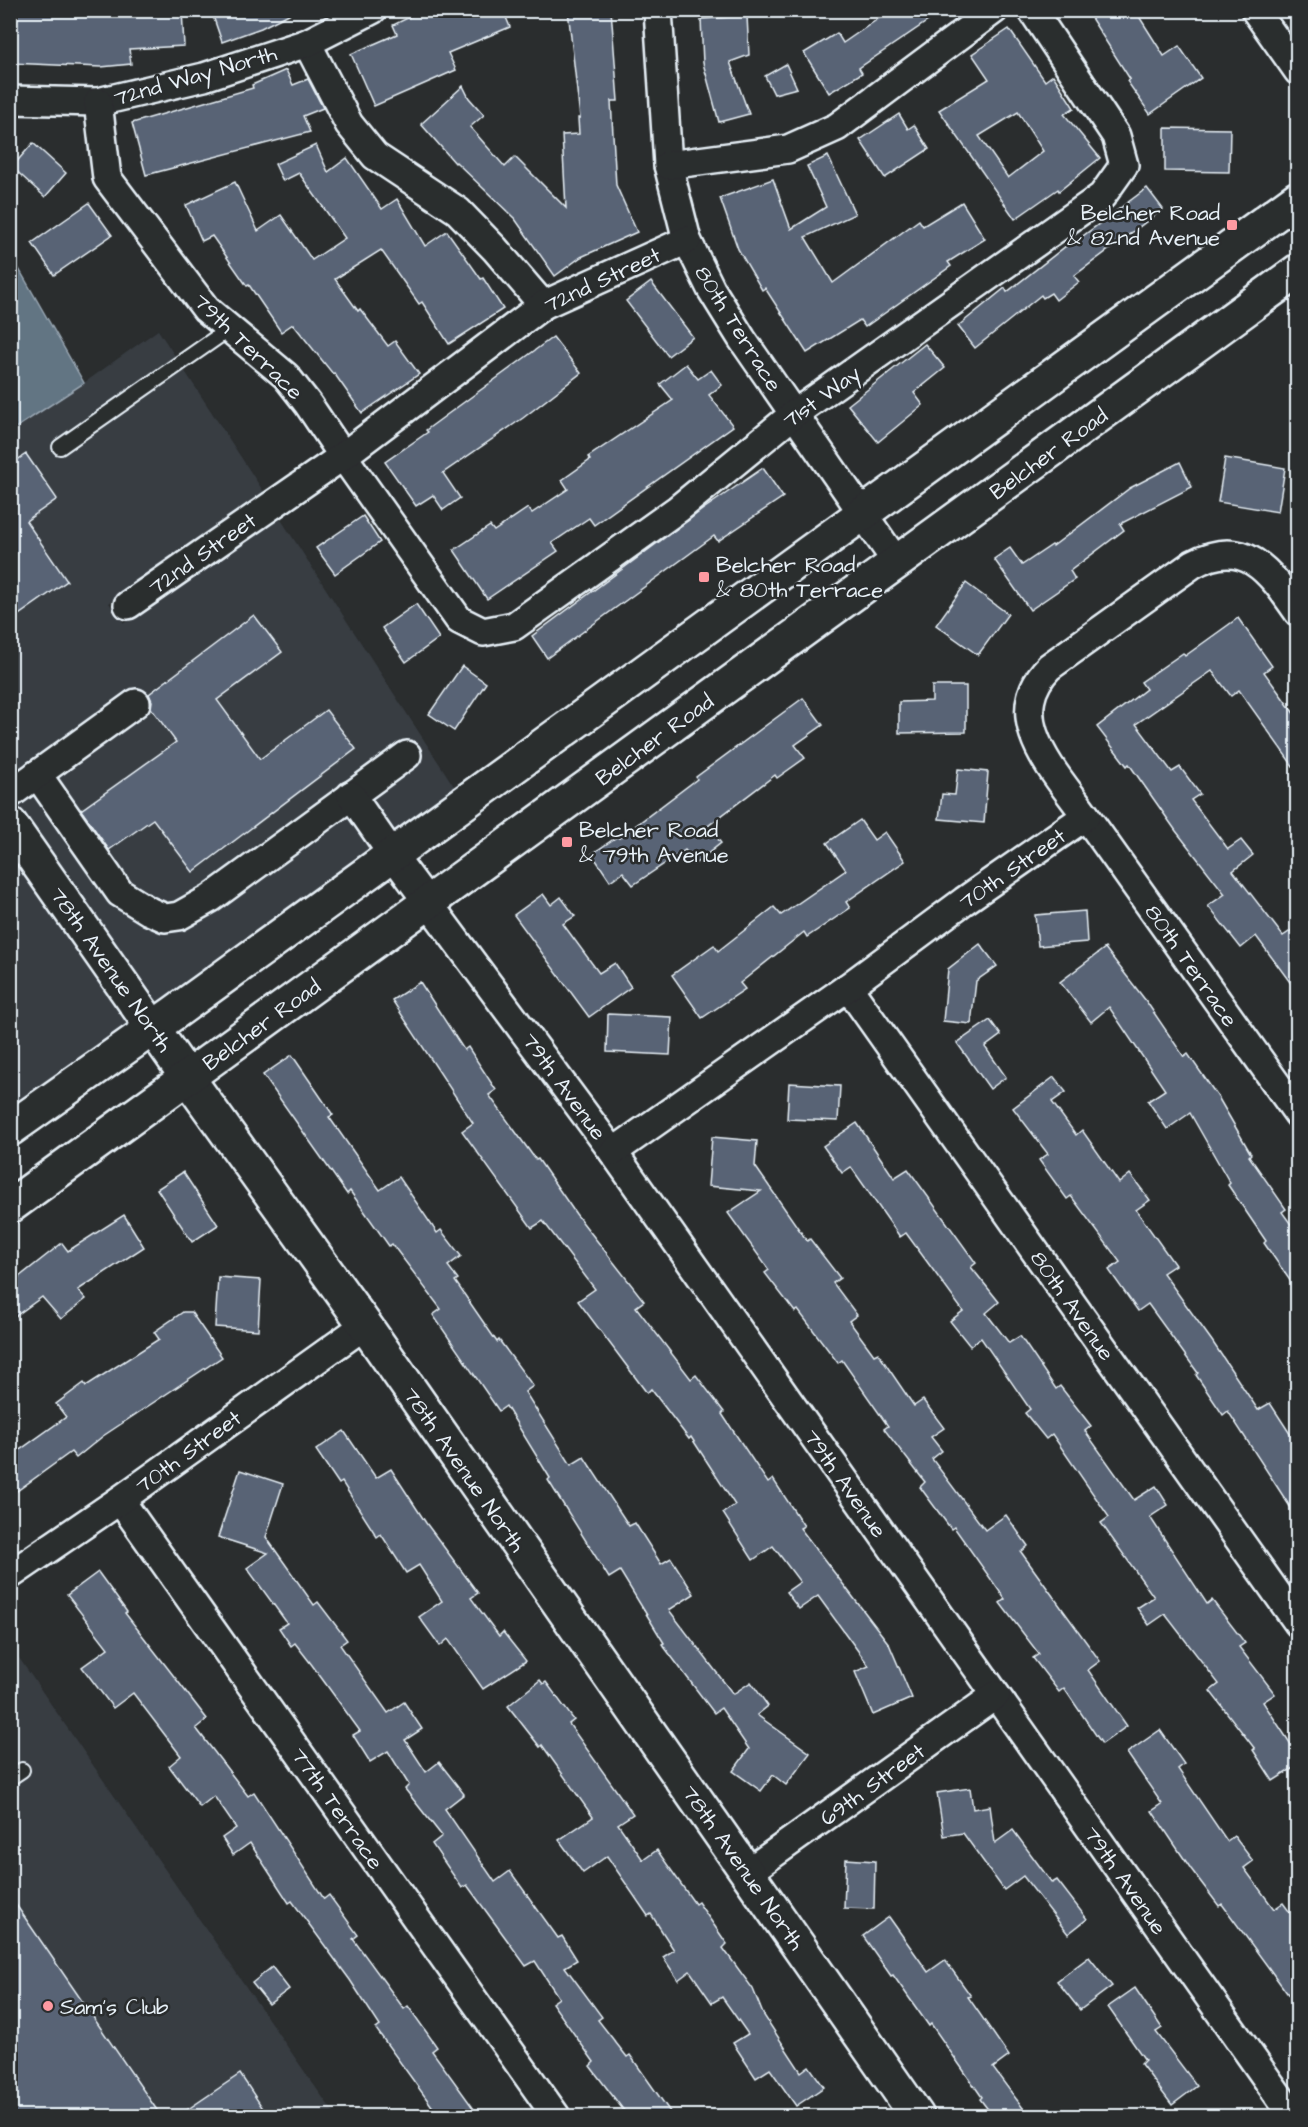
<svg xmlns="http://www.w3.org/2000/svg" width="1308" height="2127" font-family="'Architects Daughter',sans-serif">
	<style>
		.built { fill: #383d43 }
		.water { fill: #627483; stroke: #98a6b2; stroke-width: 1.5 }
		.building { fill: #596374; stroke: #e8f1f8; stroke-width: 1.5; fill-rule: evenodd }
		.lines { fill: none; stroke-linecap: round; stroke-linejoin: round }
		.lane-casing { stroke: #e8f1f8; stroke-width: 18 }
		.street-casing { stroke: #e8f1f8; stroke-width: 32 }
		.secondary-casing { stroke: #e8f1f8; stroke-width: 38 }
		.lane { stroke: #2a2d2e; stroke-width: 14 }
		.street { stroke: #2a2d2e; stroke-width: 27 }
		.secondary { stroke: #2a2d2e; stroke-width: 33 }
		.poi-dot { fill: #ff9aa2; stroke: #2a2d2e; stroke-width: 2 }
		.labels { text-anchor: middle; stroke-width: 5; stroke-linejoin: round; paint-order: stroke }
		.street-label { font-size: 22px; fill: #e8f1f8; stroke: #2a2d2e }
		.poi-label { font-size: 22px; fill: #e8f1f8; stroke: #2a2d2e; text-anchor: start }
	</style>
	<rect width="100%" height="100%" fill="#2a2d2e"/>
	<filter id="ink" filterUnits="userSpaceOnUse"><feTurbulence type="fractalNoise" baseFrequency=".0167" numOctaves="2"/><feDisplacementMap in="SourceGraphic" scale="12" xChannelSelector="R" yChannelSelector="G"/><feConvolveMatrix kernelMatrix="1 2 1 2 8 2 1 2 1" color-interpolation-filters="sRGB"/></filter>
	<g filter="url(#ink)">
		<g class="built">
			<path d="M 158,330 L 265,494 L 109,603 L 124,623 L 278,515 L 457,791 L 157,1009 L 11,799 L 10,431 L 84,383 Z"/>
			<path d="M 10,848 L 134,1026 L 10,1113 Z"/>
			<path d="M 10,1645 L 311,2081 L 336,2116 L 11,2116 Z"/>
		</g>
		<path class="water" d="M 11,262 L 19,269 L 84,383 L 11,431 Z"/>
		<g class="building">
			<path d="M 10,10 L 182,10 L 184,46 L 129,49 L 131,64 L 101,67 L 10,63 Z"/>
			<path d="M 211,10 L 297,10 L 261,28 L 222,42 Z"/>
			<path d="M 424,10 L 503,10 L 510,27 L 448,53 L 456,70 L 374,106 L 351,54 L 397,34 L 393,25 Z"/>
			<path d="M 568,10 L 611,10 L 618,101 L 611,101 L 616,185 L 637,232 L 581,257 L 555,276 L 515,219 L 456,162 L 455,163 L 421,124 L 463,86 L 469,98 L 484,115 L 470,127 L 505,167 L 515,157 L 566,208 L 562,135 L 579,134 L 578,118 L 580,118 Z"/>
			<path d="M 891,10 L 944,10 L 859,68 L 862,73 L 829,93 L 804,53 L 837,33 L 843,43 Z"/>
			<path d="M 1086,10 L 1135,10 L 1164,56 L 1179,46 L 1201,78 L 1150,114 L 1127,81 L 1130,79 Z"/>
			<path d="M 747,16 L 749,55 L 730,62 L 749,114 L 719,122 L 703,63 L 701,19 Z"/>
			<path d="M 1009,29 L 1045,81 L 1053,75 L 1074,108 L 1064,114 L 1100,158 L 1059,191 L 1058,189 L 1015,219 L 939,110 L 989,79 L 972,54 ZM 1018,112 L 1043,151 L 1008,178 L 979,136 Z"/>
			<path d="M 786,64 L 797,88 L 774,94 L 765,76 Z"/>
			<path d="M 286,70 L 293,85 L 308,79 L 323,108 L 303,116 L 310,132 L 146,175 L 132,123 L 253,88 L 252,85 Z"/>
			<path d="M 899,114 L 908,129 L 914,125 L 929,149 L 885,178 L 860,140 Z"/>
			<path d="M 1165,128 L 1230,129 L 1229,172 L 1165,171 Z"/>
			<path d="M 33,143 L 66,173 L 45,197 L 12,167 Z"/>
			<path d="M 316,145 L 328,172 L 347,158 L 382,209 L 397,199 L 425,246 L 447,231 L 481,279 L 483,278 L 503,309 L 449,344 L 422,302 L 419,304 L 381,250 L 335,279 L 358,311 L 360,309 L 388,346 L 395,341 L 419,374 L 362,413 L 334,373 L 333,374 L 293,324 L 281,332 L 249,285 L 247,286 L 212,236 L 202,241 L 186,205 L 235,182 L 258,231 L 281,215 L 312,260 L 345,238 L 299,173 L 283,181 L 275,164 Z"/>
			<path d="M 828,156 L 855,214 L 805,237 L 833,283 L 919,220 L 923,226 L 962,202 L 985,239 L 948,262 L 951,266 L 865,327 L 860,320 L 807,353 L 765,288 L 762,290 L 738,249 L 720,198 L 773,179 L 791,229 L 826,207 L 807,166 Z"/>
			<path d="M 1147,188 L 1163,209 L 1074,276 L 1079,282 L 1056,300 L 1051,293 L 1043,298 L 1041,295 L 975,348 L 958,326 L 1005,288 L 1007,292 L 1075,239 L 1076,241 Z"/>
			<path d="M 89,203 L 112,235 L 54,275 L 32,243 Z"/>
			<path d="M 651,282 L 693,337 L 668,356 L 626,301 Z"/>
			<path d="M 553,337 L 581,373 L 523,418 L 443,473 L 460,498 L 443,510 L 433,495 L 416,506 L 385,462 L 428,432 L 426,430 Z"/>
			<path d="M 925,344 L 945,368 L 914,393 L 923,405 L 878,442 L 848,405 Z"/>
			<path d="M 686,364 L 698,379 L 711,370 L 722,385 L 709,395 L 733,426 L 594,525 L 589,518 L 552,543 L 558,551 L 487,599 L 454,550 L 490,526 L 494,531 L 528,508 L 532,513 L 568,489 L 562,480 L 590,460 L 588,457 L 673,400 L 660,384 Z"/>
			<path d="M 26,454 L 57,499 L 26,521 L 67,581 L 10,621 L 10,465 Z"/>
			<path d="M 1225,458 L 1285,468 L 1278,512 L 1218,502 Z"/>
			<path d="M 1180,462 L 1192,487 L 1120,524 L 1124,530 L 1070,571 L 1075,579 L 1030,610 L 994,559 L 1010,548 L 1022,565 L 1052,545 L 1053,546 L 1130,488 Z"/>
			<path d="M 763,468 L 783,497 L 718,541 L 714,536 L 547,658 L 532,636 L 702,510 Z"/>
			<path d="M 363,516 L 380,542 L 335,574 L 316,548 Z"/>
			<path d="M 966,583 L 1008,614 L 978,655 L 936,625 Z"/>
			<path d="M 416,604 L 439,638 L 406,662 L 382,628 Z"/>
			<path d="M 254,615 L 282,652 L 217,700 L 260,759 L 326,710 L 356,749 L 193,872 L 153,819 L 109,850 L 81,810 L 176,742 L 151,708 L 152,701 L 149,694 Z"/>
			<path d="M 1238,618 L 1272,666 L 1264,672 L 1298,719 L 1298,773 L 1239,690 L 1231,696 L 1212,671 L 1136,724 L 1172,772 L 1180,767 L 1200,794 L 1191,800 L 1228,849 L 1241,840 L 1253,855 L 1233,871 L 1283,936 L 1298,926 L 1298,993 L 1256,936 L 1241,948 L 1208,906 L 1225,894 L 1176,831 L 1129,764 L 1127,766 L 1097,727 L 1146,689 L 1141,682 L 1183,653 L 1185,656 Z"/>
			<path d="M 462,666 L 486,683 L 454,731 L 429,714 Z"/>
			<path d="M 932,686 L 966,686 L 966,732 L 899,733 L 899,702 L 932,701 Z"/>
			<path d="M 803,698 L 823,725 L 795,745 L 805,758 L 777,778 L 775,775 L 708,826 L 721,843 L 696,863 L 685,850 L 633,885 L 623,872 L 610,881 L 592,854 L 618,836 L 619,838 L 697,779 L 696,777 Z"/>
			<path d="M 958,769 L 988,772 L 984,823 L 939,819 L 942,794 L 955,795 Z"/>
			<path d="M 860,820 L 874,840 L 885,832 L 905,861 L 846,902 L 850,908 L 807,937 L 804,932 L 740,983 L 745,989 L 702,1018 L 672,975 L 714,945 L 718,951 L 774,907 L 781,915 L 846,870 L 827,843 Z"/>
			<path d="M 543,894 L 551,905 L 561,897 L 575,916 L 563,924 L 599,973 L 615,963 L 631,987 L 589,1017 L 514,915 Z"/>
			<path d="M 1085,911 L 1087,942 L 1038,946 L 1035,915 Z"/>
			<path d="M 980,944 L 997,966 L 976,981 L 971,1024 L 943,1021 L 948,969 Z"/>
			<path d="M 1105,948 L 1146,1001 L 1184,1057 L 1188,1054 L 1218,1097 L 1251,1154 L 1249,1156 L 1286,1209 L 1282,1212 L 1298,1234 L 1298,1292 L 1264,1243 L 1266,1241 L 1228,1185 L 1230,1183 L 1190,1113 L 1167,1129 L 1148,1101 L 1165,1090 L 1109,1007 L 1091,1022 L 1060,982 Z"/>
			<path d="M 420,982 L 464,1050 L 468,1047 L 496,1090 L 489,1095 L 536,1160 L 538,1159 L 576,1214 L 644,1301 L 636,1307 L 691,1379 L 696,1375 L 724,1412 L 722,1414 L 768,1483 L 773,1479 L 804,1526 L 800,1528 L 889,1644 L 912,1698 L 873,1715 L 855,1672 L 869,1666 L 818,1596 L 799,1609 L 786,1592 L 800,1582 L 773,1546 L 753,1560 L 723,1513 L 735,1505 L 691,1437 L 689,1439 L 651,1389 L 647,1393 L 578,1301 L 595,1289 L 543,1221 L 532,1228 L 462,1131 L 473,1123 L 392,1000 Z"/>
			<path d="M 608,1014 L 672,1017 L 670,1055 L 607,1052 Z"/>
			<path d="M 990,1020 L 1001,1035 L 985,1047 L 1006,1077 L 990,1089 L 957,1043 Z"/>
			<path d="M 292,1055 L 333,1115 L 329,1117 L 380,1190 L 399,1177 L 437,1233 L 441,1230 L 461,1256 L 448,1266 L 458,1279 L 455,1281 L 497,1342 L 499,1340 L 533,1386 L 525,1392 L 571,1465 L 584,1457 L 629,1526 L 635,1523 L 661,1564 L 671,1558 L 694,1594 L 669,1610 L 733,1694 L 751,1682 L 768,1706 L 757,1715 L 810,1753 L 786,1785 L 773,1775 L 761,1791 L 733,1771 L 749,1749 L 721,1708 L 714,1713 L 662,1644 L 664,1643 L 620,1571 L 609,1578 L 548,1480 L 550,1478 L 506,1406 L 499,1411 L 433,1315 L 441,1309 L 392,1244 L 389,1246 L 350,1191 L 347,1194 L 263,1075 Z"/>
			<path d="M 1054,1077 L 1066,1092 L 1052,1102 L 1076,1135 L 1082,1130 L 1119,1183 L 1130,1174 L 1150,1200 L 1136,1210 L 1175,1265 L 1163,1273 L 1212,1341 L 1258,1410 L 1270,1403 L 1298,1446 L 1298,1519 L 1228,1411 L 1223,1415 L 1196,1375 L 1198,1373 L 1148,1304 L 1138,1311 L 1109,1270 L 1120,1262 L 1071,1196 L 1067,1199 L 1039,1160 L 1048,1154 L 1013,1108 Z"/>
			<path d="M 789,1083 L 840,1086 L 838,1121 L 787,1119 Z"/>
			<path d="M 857,1123 L 894,1178 L 908,1169 L 976,1263 L 971,1267 L 999,1302 L 986,1313 L 1009,1343 L 1020,1336 L 1056,1389 L 1060,1386 L 1091,1426 L 1085,1431 L 1134,1500 L 1156,1486 L 1168,1505 L 1150,1517 L 1207,1604 L 1212,1600 L 1245,1643 L 1239,1647 L 1275,1694 L 1263,1702 L 1298,1755 L 1298,1765 L 1273,1781 L 1253,1750 L 1255,1749 L 1210,1691 L 1219,1684 L 1165,1614 L 1149,1625 L 1137,1608 L 1154,1597 L 1101,1523 L 1109,1517 L 1052,1434 L 1046,1439 L 1025,1413 L 1030,1409 L 981,1338 L 970,1346 L 950,1321 L 963,1311 L 906,1233 L 900,1237 L 851,1167 L 842,1173 L 823,1146 Z"/>
			<path d="M 712,1137 L 757,1141 L 755,1166 L 807,1241 L 810,1239 L 840,1278 L 833,1283 L 857,1315 L 849,1321 L 874,1355 L 878,1353 L 914,1406 L 923,1400 L 944,1428 L 931,1437 L 942,1451 L 932,1459 L 985,1530 L 1006,1515 L 1028,1546 L 1021,1552 L 1100,1661 L 1088,1670 L 1127,1726 L 1102,1744 L 1064,1688 L 1059,1692 L 1033,1658 L 1039,1654 L 1000,1603 L 1005,1599 L 954,1527 L 951,1529 L 920,1487 L 925,1482 L 884,1429 L 888,1426 L 842,1360 L 838,1363 L 798,1310 L 795,1312 L 765,1273 L 769,1270 L 728,1213 L 761,1191 L 708,1186 Z"/>
			<path d="M 183,1172 L 218,1225 L 192,1242 L 157,1189 Z"/>
			<path d="M 124,1215 L 144,1247 L 78,1290 L 86,1299 L 61,1319 L 42,1297 L 10,1320 L 10,1284 L 62,1243 L 68,1251 Z"/>
			<path d="M 218,1277 L 261,1280 L 258,1330 L 215,1327 Z"/>
			<path d="M 183,1312 L 191,1312 L 222,1357 L 103,1436 L 76,1458 L 71,1452 L 10,1496 L 10,1457 L 66,1417 L 56,1404 L 84,1383 L 86,1386 L 159,1339 L 154,1332 Z"/>
			<path d="M 344,1431 L 376,1478 L 391,1469 L 426,1523 L 478,1593 L 471,1598 L 499,1636 L 503,1632 L 526,1661 L 483,1689 L 448,1639 L 440,1646 L 419,1617 L 442,1601 L 419,1565 L 406,1573 L 381,1534 L 377,1537 L 342,1482 L 339,1484 L 316,1450 Z"/>
			<path d="M 240,1470 L 283,1484 L 266,1537 L 314,1605 L 318,1602 L 347,1640 L 340,1645 L 388,1713 L 404,1702 L 422,1729 L 405,1740 L 426,1772 L 439,1762 L 464,1794 L 445,1809 L 495,1882 L 510,1871 L 558,1938 L 562,1936 L 577,1960 L 565,1967 L 602,2017 L 598,2020 L 627,2057 L 630,2055 L 673,2116 L 628,2116 L 590,2066 L 594,2062 L 552,2003 L 559,1998 L 535,1961 L 526,1966 L 467,1885 L 462,1888 L 432,1844 L 442,1836 L 405,1789 L 409,1785 L 388,1751 L 370,1762 L 353,1735 L 360,1731 L 312,1665 L 295,1643 L 291,1646 L 279,1628 L 287,1623 L 247,1568 L 268,1553 L 218,1537 Z"/>
			<path d="M 98,1572 L 127,1612 L 125,1613 L 207,1719 L 196,1728 L 248,1796 L 254,1792 L 324,1899 L 329,1895 L 358,1935 L 353,1939 L 404,2009 L 408,2006 L 437,2047 L 432,2051 L 479,2116 L 439,2116 L 376,2029 L 380,2026 L 350,1980 L 292,1901 L 289,1903 L 250,1843 L 233,1855 L 222,1838 L 236,1828 L 214,1796 L 200,1807 L 169,1766 L 181,1756 L 133,1693 L 113,1708 L 82,1667 L 108,1648 L 67,1595 Z"/>
			<path d="M 540,1680 L 543,1684 L 546,1682 L 574,1720 L 569,1724 L 633,1814 L 618,1824 L 643,1860 L 657,1850 L 695,1904 L 698,1902 L 727,1944 L 723,1948 L 753,1989 L 763,2014 L 801,2072 L 809,2066 L 824,2087 L 796,2106 L 770,2069 L 756,2078 L 733,2043 L 748,2034 L 722,1997 L 712,2003 L 690,1971 L 678,1980 L 663,1957 L 674,1950 L 651,1914 L 648,1916 L 607,1856 L 583,1873 L 559,1840 L 593,1817 L 542,1745 L 540,1747 L 508,1706 Z"/>
			<path d="M 1160,1730 L 1184,1764 L 1178,1769 L 1227,1841 L 1234,1836 L 1253,1861 L 1244,1868 L 1274,1909 L 1283,1903 L 1298,1923 L 1298,2008 L 1222,1904 L 1219,1906 L 1191,1869 L 1152,1811 L 1162,1804 L 1127,1753 Z"/>
			<path d="M 970,1788 L 973,1809 L 990,1806 L 995,1843 L 1013,1830 L 1052,1883 L 1057,1880 L 1087,1919 L 1068,1934 L 1023,1876 L 1004,1890 L 963,1833 L 944,1836 L 937,1793 Z"/>
			<path d="M 846,1859 L 875,1861 L 874,1909 L 844,1908 Z"/>
			<path d="M 10,1896 L 161,2116 L 10,2116 Z"/>
			<path d="M 889,1917 L 928,1972 L 945,1960 L 971,1996 L 968,1997 L 1009,2056 L 993,2068 L 1029,2116 L 993,2116 L 980,2099 L 982,2097 L 931,2024 L 929,2026 L 893,1975 L 891,1976 L 863,1936 Z"/>
			<path d="M 1089,1957 L 1112,1986 L 1080,2010 L 1057,1981 Z"/>
			<path d="M 272,1967 L 289,1989 L 269,2004 L 252,1983 Z"/>
			<path d="M 1135,1988 L 1162,2028 L 1156,2032 L 1197,2086 L 1172,2105 L 1141,2064 L 1145,2060 L 1108,2007 Z"/>
			<path d="M 240,2074 L 268,2116 L 178,2116 Z"/>
		</g>
		<g class="lines">
			<defs>
				<g id="lane">
					<path d="M 60,447 L 229,329"/>
					<path d="M 10,1778 L 22,1770"/>
				</g>
				<g id="street">
					<path d="M 658,10 L 668,165 L 687,240 L 711,289 L 742,339 L 897,563"/>
					<path d="M 1255,10 L 1298,71"/>
					<path d="M 307,43 L 349,124 L 375,156 L 458,211 L 495,249 L 543,305"/>
					<path d="M 10,100 L 98,102 L 204,77 L 307,43 L 372,10"/>
					<path d="M 98,102 L 107,178 L 206,309 L 286,376 L 308,404 L 343,456 L 459,620 L 483,632 L 514,626 L 678,509 L 794,414 L 1102,196 L 1124,165 L 1116,136 L 1032,10"/>
					<path d="M 668,165 L 788,149 L 837,127 L 994,10"/>
					<path d="M 128,605 L 343,456 L 543,305 L 687,240"/>
					<path d="M 37,774 L 120,893 L 149,911 L 165,918 L 179,916 L 211,898 L 407,755"/>
					<path d="M 10,794 L 136,703"/>
					<path d="M 351,795 L 392,854 L 613,1152 L 1293,2116"/>
					<path d="M 1086,816 L 1298,1114"/>
					<path d="M 848,987 L 1298,1623"/>
					<path d="M 613,1152 L 848,987 L 964,901 L 1086,816 C 1056,773 1000,718 1049,667 L 1193,564 C 1246,536 1270,572 1298,612"/>
					<path d="M 120,1500 L 556,2116"/>
					<path d="M 10,1575 L 120,1500 L 365,1325"/>
					<path d="M 748,1872 L 996,1695"/>
				</g>
				<g id="secondary">
					<path d="M 10,824 L 187,1077 L 365,1325 L 917,2116"/>
					<path d="M 10,1129 L 174,1013 L 1298,198"/>
					<path d="M 10,1206 L 1298,271"/>
				</g>
			</defs>
			<use href="#lane" class="lane-casing"/>
			<use href="#street" class="street-casing"/>
			<use href="#secondary" class="secondary-casing"/>
			<use href="#lane" class="lane"/>
			<use href="#street" class="street"/>
			<use href="#secondary" class="secondary"/>
		</g>
	</g>
	<g class="poi-dot">
		<rect x="1226" y="219" width="12" height="12" rx="3"/>
		<rect x="698" y="571" width="12" height="12" rx="3"/>
		<rect x="561" y="836" width="12" height="12" rx="3"/>
		<circle cx="48" cy="2006" r="6"/>
	</g>
	<g class="labels">
		<g class="street-label">
			<text transform="translate(195 75) rotate(-16)" y="8">72nd Way North</text>
			<text transform="translate(602 279) rotate(-25)" y="8">72nd Street</text>
			<text transform="translate(739 328) rotate(58)" y="8">80th Terrace</text>
			<text transform="translate(249 346) rotate(44)" y="8">79th Terrace</text>
			<text transform="translate(821 396) rotate(-36)" y="8">71st Way</text>
			<text transform="translate(1048 453) rotate(-36)" y="8">Belcher Road</text>
			<text transform="translate(202 553) rotate(-35)" y="8">72nd Street</text>
			<text transform="translate(654 739) rotate(-36)" y="8">Belcher Road</text>
			<text transform="translate(1012 868) rotate(-35)" y="8">70th Street</text>
			<text transform="translate(1192 965) rotate(55)" y="8">80th Terrace</text>
			<text transform="translate(112 969) rotate(55)" y="8">78th Avenue North</text>
			<text transform="translate(261 1024) rotate(-36)" y="8">Belcher Road</text>
			<text transform="translate(565 1086) rotate(54)" y="8">79th Avenue</text>
			<text transform="translate(1073 1305) rotate(55)" y="8">80th Avenue</text>
			<text transform="translate(188 1451) rotate(-36)" y="8">70th Street</text>
			<text transform="translate(465 1469) rotate(55)" y="8">78th Avenue North</text>
			<text transform="translate(846 1483) rotate(55)" y="8">79th Avenue</text>
			<text transform="translate(872 1784) rotate(-36)" y="8">69th Street</text>
			<text transform="translate(338 1808) rotate(55)" y="8">77th Terrace</text>
			<text transform="translate(744 1867) rotate(55)" y="8">78th Avenue North</text>
			<text transform="translate(1126 1880) rotate(55)" y="8">79th Avenue</text>
		</g>
		<g class="poi-label">
			<text x="1220" y="220" text-anchor="end">Belcher Road<tspan x="1220" dy="25">&amp; 82nd Avenue</tspan></text>
			<text x="716" y="572">Belcher Road<tspan x="716" dy="25">&amp; 80th Terrace</tspan></text>
			<text x="579" y="837">Belcher Road<tspan x="579" dy="25">&amp; 79th Avenue</tspan></text>
			<text x="60" y="2014">Sam's Club</text>
		</g>
	</g>
	<rect width="1308" height="2127" fill="none" stroke="#2a2d2e" stroke-width="36"/>
	<rect x="18" y="18" width="1272" height="2091" fill="none" stroke="#e8f1f8" stroke-width="2" filter="url(#ink)"/>
</svg>
